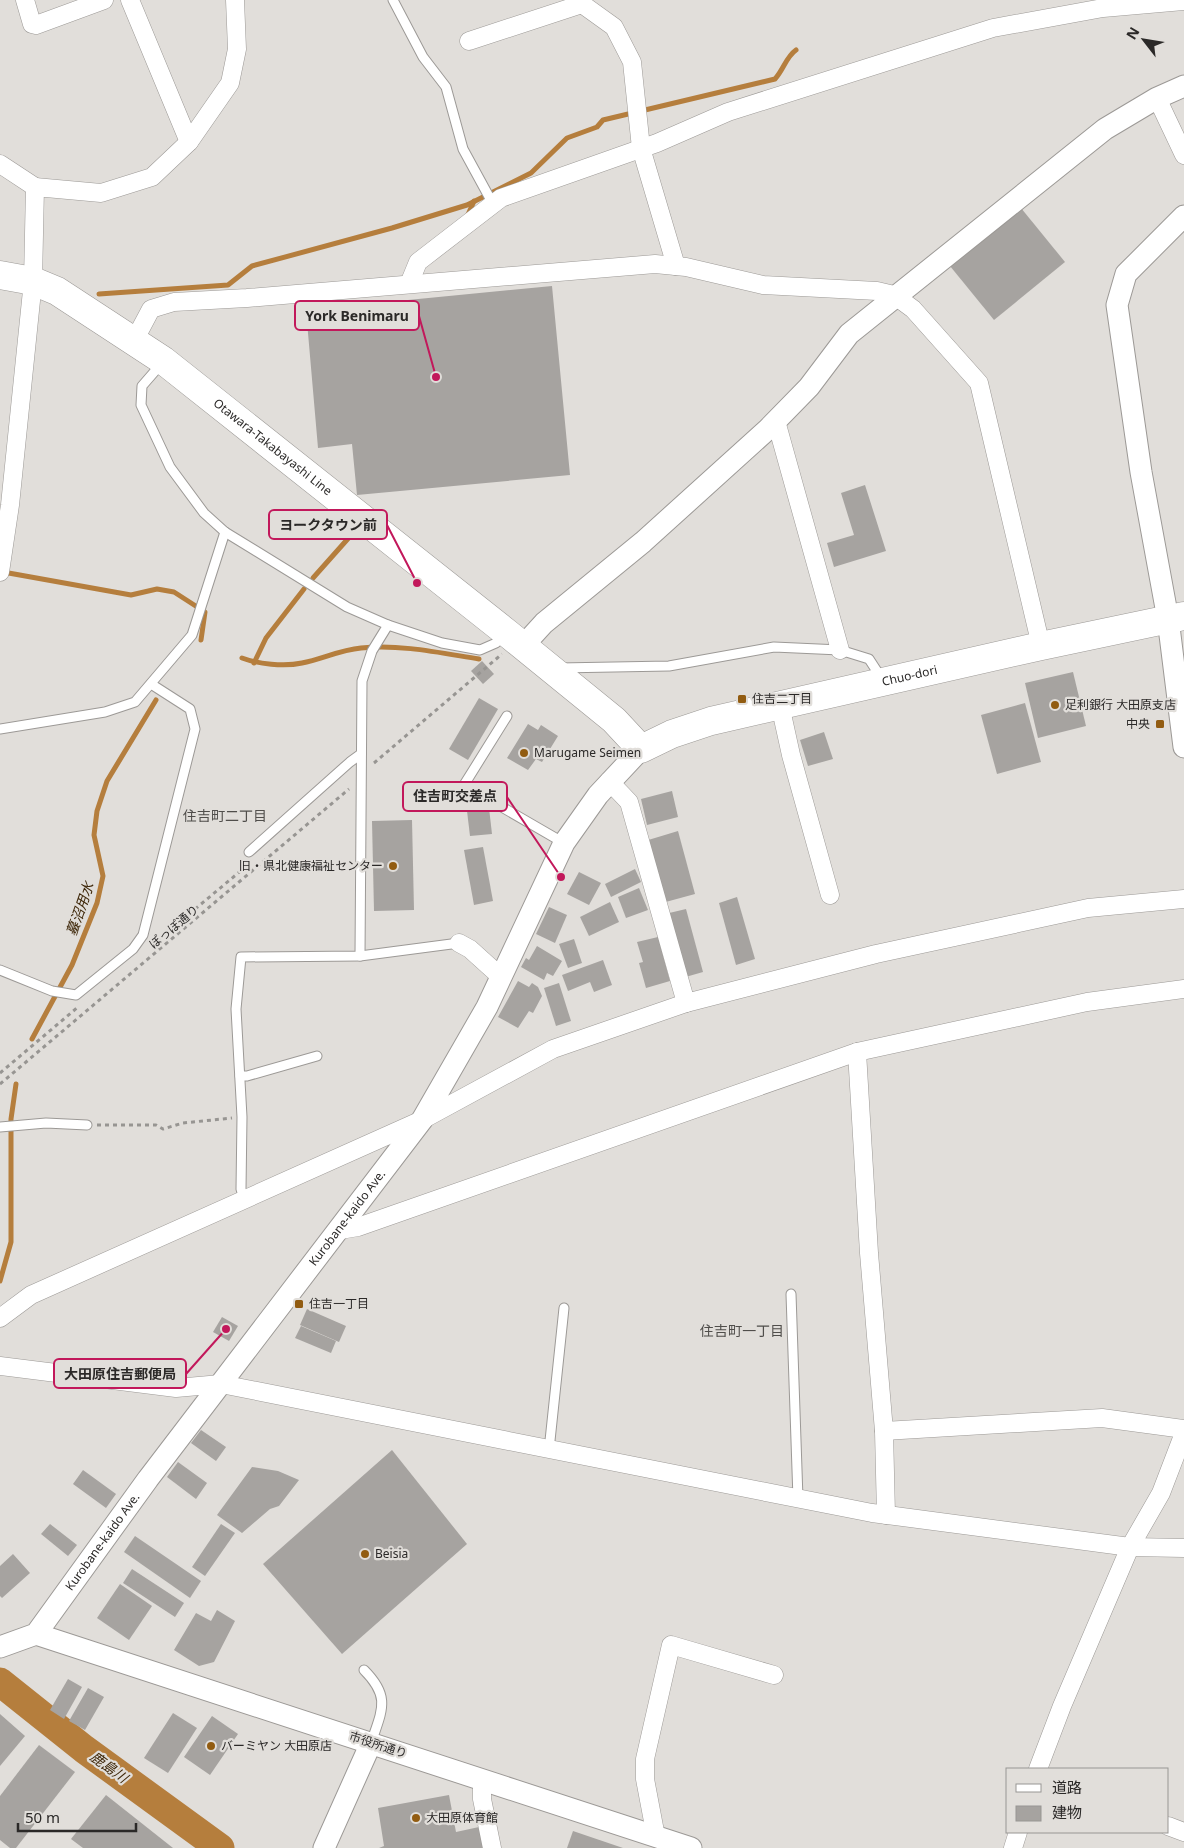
<svg xmlns="http://www.w3.org/2000/svg" width="1184" height="1848" font-family="'Noto Sans','Noto Sans JP',sans-serif">
	<style>
		.lines { fill: none; stroke-linecap: round; stroke-linejoin: round }
		.stream { stroke: #b57e3d; stroke-width: 5 }
		.river { stroke: #b57e3d; stroke-width: 29 }
		.building { fill: #a6a3a0 }
		.service-casing { stroke: #9c9996; stroke-width: 11 }
		.minor-casing { stroke: #9c9996; stroke-width: 19 }
		.tertiary-casing { stroke: #9c9996; stroke-width: 23 }
		.primary-casing { stroke: #9c9996; stroke-width: 29 }
		.path { stroke: #979592; stroke-width: 3; stroke-dasharray: 4 4; stroke-linecap: butt }
		.service { stroke: #fff; stroke-width: 9 }
		.minor { stroke: #fff; stroke-width: 18 }
		.tertiary { stroke: #fff; stroke-width: 21 }
		.primary { stroke: #fff; stroke-width: 28 }
		.poi-dot { fill: #925c11; stroke: #e1deda; stroke-width: 2 }
		.labels { text-anchor: middle; stroke-width: 4.5; stroke-linejoin: round; paint-order: stroke }
		.street-label { font-size: 12px; fill: #2b2928; stroke: #e1deda }
		.poi-label { font-size: 12px; fill: #2b2928; stroke: #e1deda; text-anchor: start }
		.neighbourhood-label { font-size: 14px; fill: #504e4b; stroke: #e1deda }
		.water-label { font-size: 14px; font-style: italic; fill: #3f280a; stroke: #e1deda }
		.leader { fill: none; stroke: #c2185b; stroke-width: 2 }
		.callout-dot { fill: #c2185b; stroke: #e1deda; stroke-width: 2 }
		.callout { fill: #e1deda; stroke: #c2185b; stroke-width: 2 }
		.callout-label { font-size: 14px; text-anchor: middle; font-weight: bold; fill: #2b2928 }
	</style>
	<rect width="100%" height="100%" fill="#e1deda"/>
	<g class="lines">
		<g class="stream">
			<path d="M 467,217 L 474,201"/>
			<path d="M 99,294 L 228,285 L 252,266 L 392,228 L 467,205 L 531,173 L 567,138 L 597,127 L 603,120 L 775,79 C 784,69 786,57 796,50"/>
			<path d="M 3,572 L 131,595 L 157,589 L 174,592 L 205,612 L 201,640"/>
			<path d="M 313,578 L 353,533"/>
			<path d="M 242,658 C 258,664 284,667 302,663 C 322,659 340,650 361,648 C 400,644 441,653 479,659"/>
			<path d="M 254,663 L 266,638 L 304,589"/>
			<path d="M 32,1039 L 72,965 L 97,903 L 103,876 L 94,835 L 97,811 L 107,781 L 156,700"/>
			<path d="M 0,1281 L 11,1242 L 11,1119 L 16,1084"/>
		</g>
		<path class="river" d="M 0,1682 L 84,1749 L 220,1848"/>
	</g>
	<g class="building">
		<path d="M 1021,208 L 1065,262 L 994,320 L 950,266 Z"/>
		<path d="M 552,286 L 570,475 L 357,495 L 352,444 L 318,448 L 306,310 Z"/>
		<path d="M 865,485 L 886,551 L 834,567 L 827,543 L 854,535 L 841,493 Z"/>
		<path d="M 482,661 L 494,674 L 483,684 L 471,671 Z"/>
		<path d="M 1073,672 L 1086,726 L 1038,738 L 1025,683 Z"/>
		<path d="M 479,698 L 498,709 L 468,760 L 449,749 Z"/>
		<path d="M 1025,703 L 1041,762 L 997,774 L 981,715 Z"/>
		<path d="M 528,724 L 538,730 L 541,725 L 558,736 L 542,762 L 536,759 L 528,770 L 507,758 Z"/>
		<path d="M 824,732 L 833,759 L 808,766 L 800,740 Z"/>
		<path d="M 672,791 L 678,817 L 647,825 L 641,799 Z"/>
		<path d="M 489,808 L 492,834 L 470,836 L 467,811 Z"/>
		<path d="M 412,820 L 414,910 L 374,911 L 372,821 Z"/>
		<path d="M 678,831 L 695,894 L 662,903 L 645,841 Z"/>
		<path d="M 483,847 L 493,901 L 474,905 L 464,850 Z"/>
		<path d="M 635,869 L 641,882 L 611,897 L 605,884 Z"/>
		<path d="M 579,872 L 601,883 L 589,905 L 567,894 Z"/>
		<path d="M 639,888 L 648,910 L 626,918 L 618,897 Z"/>
		<path d="M 737,897 L 755,959 L 736,965 L 719,903 Z"/>
		<path d="M 610,902 L 619,922 L 589,936 L 580,917 Z"/>
		<path d="M 549,907 L 567,915 L 555,943 L 536,934 Z"/>
		<path d="M 686,909 L 703,972 L 682,978 L 665,914 Z"/>
		<path d="M 658,937 L 670,981 L 646,988 L 639,963 L 643,962 L 637,942 Z"/>
		<path d="M 574,939 L 582,963 L 568,968 L 559,944 Z"/>
		<path d="M 537,946 L 562,961 L 553,976 L 547,973 L 544,980 L 521,967 L 526,958 L 529,960 Z"/>
		<path d="M 603,960 L 612,985 L 594,992 L 590,982 L 568,991 L 562,975 Z"/>
		<path d="M 518,981 L 529,987 L 532,983 L 538,987 L 542,996 L 533,1013 L 529,1011 L 518,1028 L 498,1017 Z"/>
		<path d="M 559,983 L 571,1021 L 556,1026 L 544,988 Z"/>
		<path d="M 307,1309 L 346,1326 L 339,1342 L 300,1325 Z"/>
		<path d="M 222,1317 L 238,1326 L 229,1341 L 213,1332 Z"/>
		<path d="M 301,1326 L 336,1341 L 331,1353 L 295,1338 Z"/>
		<path d="M 201,1430 L 226,1447 L 216,1461 L 191,1443 Z"/>
		<path d="M 392,1450 L 467,1544 L 342,1654 L 263,1564 Z"/>
		<path d="M 178,1462 L 207,1483 L 196,1499 L 167,1477 Z"/>
		<path d="M 252,1467 L 278,1471 L 299,1480 L 279,1506 L 270,1509 L 242,1533 L 217,1515 Z"/>
		<path d="M 83,1470 L 116,1494 L 106,1508 L 73,1484 Z"/>
		<path d="M 50,1524 L 77,1545 L 68,1556 L 41,1534 Z"/>
		<path d="M 221,1524 L 235,1533 L 205,1576 L 192,1567 Z"/>
		<path d="M 135,1536 L 201,1581 L 190,1598 L 124,1552 Z"/>
		<path d="M 13,1554 L 30,1573 L 2,1598 L 0,1596 L 0,1566 Z"/>
		<path d="M 132,1569 L 184,1603 L 175,1617 L 123,1583 Z"/>
		<path d="M 120,1584 L 152,1606 L 129,1640 L 97,1618 Z"/>
		<path d="M 217,1610 L 235,1621 L 214,1662 L 199,1666 L 174,1650 L 196,1613 L 211,1621 Z"/>
		<path d="M 68,1679 L 82,1687 L 64,1719 L 50,1710 Z"/>
		<path d="M 88,1688 L 104,1697 L 85,1730 L 69,1721 Z"/>
		<path d="M 173,1713 L 197,1728 L 168,1773 L 144,1758 Z"/>
		<path d="M 0,1714 L 25,1736 L 0,1766 Z"/>
		<path d="M 212,1716 L 238,1734 L 210,1775 L 184,1757 Z"/>
		<path d="M 39,1745 L 75,1772 L 16,1848 L 10,1848 L 0,1840 L 0,1796 Z"/>
		<path d="M 106,1795 L 173,1848 L 83,1848 L 71,1839 Z"/>
		<path d="M 449,1795 L 456,1832 L 479,1827 L 483,1848 L 379,1848 L 384,1846 L 378,1808 Z"/>
		<path d="M 573,1831 L 623,1848 L 567,1848 Z"/>
	</g>
	<g class="lines">
		<defs>
			<g id="service">
				<path d="M 393,0 L 423,57 L 446,87 L 463,149 L 493,204"/>
				<path d="M 162,363 L 142,386 L 141,405 L 170,467 L 204,513 L 225,532 L 347,607 L 388,625 L 442,643 L 480,650 L 496,643 L 505,635"/>
				<path d="M 559,668 L 669,666 L 774,647 L 840,650 L 869,659 L 882,679"/>
				<path d="M 507,716 L 464,785 L 564,843"/>
				<path d="M 0,729 L 105,712 L 135,702 L 192,635 L 225,532"/>
				<path d="M 249,852 L 350,762 L 361,754"/>
				<path d="M 360,956 L 362,681 L 372,651 L 388,625"/>
				<path d="M 0,970 L 52,991 L 76,995 L 133,949 L 143,935 L 195,729 L 190,709 L 151,684"/>
				<path d="M 240,1076 L 247,1076 L 317,1056"/>
				<path d="M 0,1127 L 46,1123 L 87,1125"/>
				<path d="M 244,1199 L 241,1189 L 242,1117 L 236,1009 L 241,957 L 360,956 L 459,943"/>
				<path d="M 791,1294 L 798,1499"/>
				<path d="M 549,1450 L 564,1308"/>
				<path d="M 364,1670 C 391,1697 382,1710 371,1743"/>
			</g>
			<g id="minor">
				<path d="M 25,0 L 32,24 L 36,25 L 104,0"/>
				<path d="M 130,0 L 189,142"/>
				<path d="M 469,41 L 582,4 L 614,27 L 632,62 L 641,148 L 676,266"/>
				<path d="M 1157,98 L 1184,155"/>
				<path d="M 0,164 L 35,187"/>
				<path d="M 409,284 L 418,262 L 501,198 L 657,143 L 728,112 L 993,28 L 1103,8 L 1184,1"/>
				<path d="M 134,341 L 151,309 L 174,302 L 247,298 L 655,264 L 686,267 L 763,285 L 877,291 L 894,295 L 913,309 L 979,383 L 1041,646"/>
				<path d="M 776,421 L 840,650"/>
				<path d="M 0,572 L 10,505 L 33,281 L 35,187 L 101,193 L 152,177 L 189,142 L 230,83 L 237,49 L 235,0"/>
				<path d="M 780,705 L 791,755 L 830,895"/>
				<path d="M 609,781 L 629,802 L 686,1003"/>
				<path d="M 459,943 L 470,949 L 501,977"/>
				<path d="M 857,1052 L 869,1253 L 884,1431 L 886,1515"/>
				<path d="M 340,1230 L 358,1227 L 857,1052 L 1087,1002 L 1184,989"/>
				<path d="M 0,1318 L 31,1295 L 422,1120 L 553,1049 L 686,1003 L 876,954 L 1088,908 L 1184,899"/>
				<path d="M 0,1366 L 176,1388 L 221,1384 L 872,1513 L 1130,1547 L 1184,1548"/>
				<path d="M 884,1431 L 1102,1418 L 1184,1429"/>
				<path d="M 1038,1769 L 1062,1706 L 1130,1547 L 1161,1493 L 1184,1433"/>
				<path d="M 482,1779 L 482,1799 L 492,1848"/>
				<path d="M 1168,1826 L 1184,1832"/>
				<path d="M 656,1837 L 645,1779 L 645,1759 L 671,1645 L 774,1675"/>
				<path d="M 1013,1848 L 1018,1832"/>
			</g>
			<g id="tertiary">
				<path d="M 1184,216 L 1126,274 L 1117,305 L 1141,472 L 1168,619 L 1184,747"/>
				<path d="M 523,646 L 544,623 L 643,542 L 768,429 L 809,387 L 849,334 L 1105,129 L 1157,98 L 1184,86"/>
				<path d="M 36,1634 L 691,1848"/>
				<path id="s1" d="M 0,1647 L 36,1634 L 148,1479 L 422,1120 L 487,1007 L 564,843 L 598,795 L 641,749"/>
				<path d="M 324,1848 L 371,1743"/>
			</g>
			<g id="primary">
				<path id="s2" d="M 0,275 L 33,281 L 57,291 L 164,361 L 507,633 L 614,720 L 641,749 L 672,734 L 711,721 L 1041,646 L 1184,616"/>
			</g>
		</defs>
		<use href="#service" class="service-casing"/>
		<use href="#minor" class="minor-casing"/>
		<use href="#tertiary" class="tertiary-casing"/>
		<use href="#primary" class="primary-casing"/>
		<g class="path">
			<path d="M 374,763 L 502,654"/>
			<path d="M 152,945 L 249,864"/>
			<path d="M 0,1073 L 78,1007"/>
			<path d="M 0,1084 L 349,789"/>
			<path d="M 97,1125 L 156,1125 L 163,1129 L 183,1123 L 232,1118"/>
		</g>
		<use href="#service" class="service"/>
		<use href="#minor" class="minor"/>
		<use href="#tertiary" class="tertiary"/>
		<use href="#primary" class="primary"/>
	</g>
	<g class="poi-dot">
		<rect x="737" y="694" width="10" height="10" rx="2.5"/>
		<circle cx="1055" cy="705" r="5"/>
		<rect x="1155" y="719" width="10" height="10" rx="2.5"/>
		<circle cx="524" cy="753" r="5"/>
		<circle cx="393" cy="866" r="5"/>
		<rect x="294" y="1299" width="10" height="10" rx="2.5"/>
		<circle cx="365" cy="1554" r="5"/>
		<circle cx="211" cy="1746" r="5"/>
		<circle cx="416" cy="1818" r="5"/>
	</g>
	<g class="labels">
		<g class="street-label">
			<text dy="4" stroke="none"><textPath href="#s2" startOffset="326">Otawara-Takabayashi Line</textPath></text>
			<text dy="4" stroke="none"><textPath href="#s2" startOffset="1082">Chuo-dori</textPath></text>
			<text transform="translate(174 927) rotate(-40)" y="4">ぽっぽ通り</text>
			<text dy="4" stroke="none"><textPath href="#s1" startOffset="558">Kurobane-kaido Ave.</textPath></text>
			<text dy="4" stroke="none"><textPath href="#s1" startOffset="152">Kurobane-kaido Ave.</textPath></text>
			<text transform="translate(378 1745) rotate(18)" y="4">市役所通り</text>
		</g>
		<g class="poi-label">
			<text x="752" y="703">住吉二丁目</text>
			<text x="1065" y="709">足利銀行 大田原支店</text>
			<text x="1150" y="728" text-anchor="end">中央</text>
			<text x="534" y="757">Marugame Seimen</text>
			<text x="383" y="870" text-anchor="end">旧・県北健康福祉センター</text>
			<text x="309" y="1308">住吉一丁目</text>
			<text x="375" y="1558">Beisia</text>
			<text x="221" y="1750">バーミヤン 大田原店</text>
			<text x="426" y="1822">大田原体育館</text>
		</g>
		<g class="neighbourhood-label">
			<text x="225" y="821">住吉町二丁目</text>
			<text x="742" y="1336">住吉町一丁目</text>
		</g>
		<g class="water-label">
			<text transform="translate(80 909) rotate(-71)" y="5">蟇沼用水</text>
			<text transform="translate(109 1767) rotate(36)" y="5">鹿島川</text>
		</g>
	</g>
	<path class="leader" d="M436 377L419 316M417 583L387 525M561 877L507 797M226 1329L186 1374"/>
	<g class="callout-dot">
		<circle cx="436" cy="377" r="5"/>
		<circle cx="417" cy="583" r="5"/>
		<circle cx="561" cy="877" r="5"/>
		<circle cx="226" cy="1329" r="5"/>
	</g>
	<g class="callout">
		<rect x="295" y="301" width="124" height="29" rx="5"/>
		<rect x="269" y="510" width="118" height="29" rx="5"/>
		<rect x="403" y="782" width="104" height="29" rx="5"/>
		<rect x="54" y="1359" width="132" height="29" rx="5"/>
	</g>
	<g class="callout-label">
		<text x="357" y="321">York Benimaru</text>
		<text x="328" y="530">ヨークタウン前</text>
		<text x="455" y="801">住吉町交差点</text>
		<text x="120" y="1379">大田原住吉郵便局</text>
	</g>
	<rect x="1006" y="1768" width="162" height="65" fill="#e1deda" stroke="#989693"/>
	<rect x="1016" y="1784" width="25" height="8" fill="#ffffff" stroke="#989693"/>
	<text x="1052" y="1793" font-size="15" fill="#2b2928">道路</text>
	<rect x="1016" y="1806" width="25" height="15" fill="#a6a3a0" stroke="#989693"/>
	<text x="1052" y="1818" font-size="15" fill="#2b2928">建物</text>
	<g transform="translate(1144 40) rotate(301)" stroke="#e1deda" stroke-width="4" paint-order="stroke">
	<path d="M0-4L9 19L0 12L-9 19Z" fill="#2b2928"/>
	<text y="-8" font-size="14" font-weight="bold" text-anchor="middle" fill="#2b2928">N</text>
	</g>
	<path d="M18 1823v8h118v-8" fill="none" stroke="#2b2928" stroke-width="2.5"/>
	<text x="25" y="1823" font-size="15" fill="#2b2928" stroke="#e1deda" stroke-width="4" paint-order="stroke">50 m</text>
</svg>
